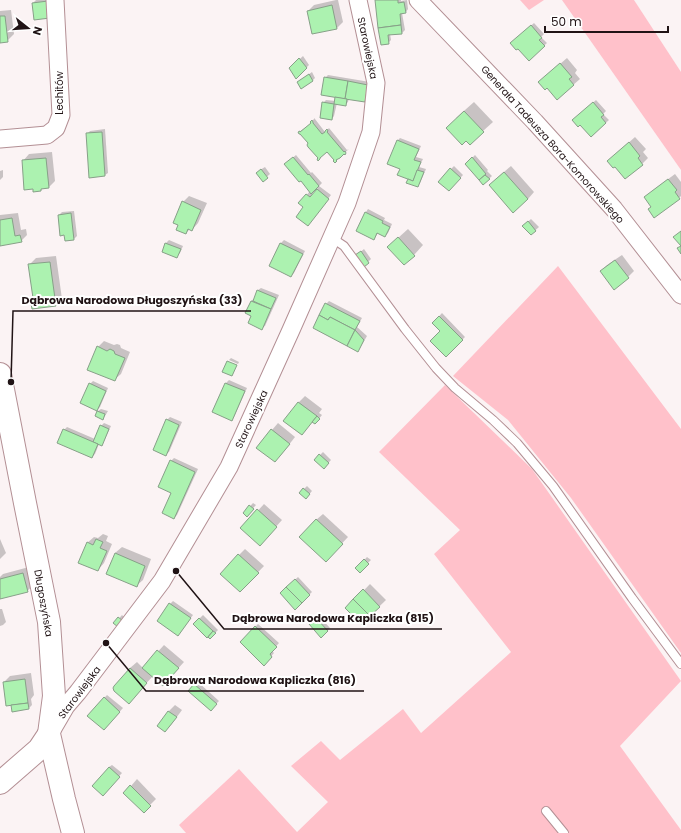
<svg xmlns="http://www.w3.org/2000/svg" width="681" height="833" font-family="Poppins,sans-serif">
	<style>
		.green { fill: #ffc1ca }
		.shadow { fill: #0003; fill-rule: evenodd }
		.building { fill: #acf2b0; stroke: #87a088 }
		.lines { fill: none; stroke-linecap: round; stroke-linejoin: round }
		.lane-casing { stroke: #b38f94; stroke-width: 10 }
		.street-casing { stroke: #b38f94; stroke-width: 19 }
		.secondary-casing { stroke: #b38f94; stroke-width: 24 }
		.lane { stroke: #fff; stroke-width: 8 }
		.street { stroke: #fff; stroke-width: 17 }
		.secondary { stroke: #fff; stroke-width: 22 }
		.labels { text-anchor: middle; stroke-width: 4; stroke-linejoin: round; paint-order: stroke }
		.street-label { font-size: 10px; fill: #201315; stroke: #fff }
		.leader { fill: none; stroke: #201315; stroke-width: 1.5 }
		.callout-dot { fill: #201315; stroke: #fff; stroke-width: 1.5 }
		.callout-label { font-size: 11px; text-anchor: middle; font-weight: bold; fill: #201315; stroke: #fff; stroke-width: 4; stroke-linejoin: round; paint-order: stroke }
	</style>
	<rect width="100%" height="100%" fill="#fbf3f4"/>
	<g class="green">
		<path d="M 520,0 L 544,0 L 529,10 Z"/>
		<path d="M 562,0 L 634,0 L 681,72 L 681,170 Z"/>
		<path d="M 558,266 L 681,429 L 681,653 L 571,498 L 508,420 L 453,376 Z"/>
		<path d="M 445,385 L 532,469 L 681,681 L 620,746 L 681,830 L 681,833 L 186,833 L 179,825 L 239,769 L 297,832 L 328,802 L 291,766 L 321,741 L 340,760 L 403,709 L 421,733 L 511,652 L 434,554 L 460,530 L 379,452 Z"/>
	</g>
	<g class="shadow">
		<path d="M 36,0 L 51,0 L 52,14 L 33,3 Z"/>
		<path d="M 336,0 L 338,0 L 343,22 L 337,28 L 308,11 L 314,5 Z"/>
		<path d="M 376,0 L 401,0 L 401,1 L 407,0 L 408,9 L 406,12 L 402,13 L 405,30 L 402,33 L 390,34 L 391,40 L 388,43 Z"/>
		<path d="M 11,10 L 14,34 L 7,41 L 0,42 L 0,11 Z"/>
		<path d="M 534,23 L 544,34 L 541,37 L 547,43 L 529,59 L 518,47 L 512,43 Z"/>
		<path d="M 303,56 L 309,65 L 296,78 L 290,68 Z"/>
		<path d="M 567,58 L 577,70 L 575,73 L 580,79 L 557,99 L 546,76 Z"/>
		<path d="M 312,72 L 315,78 L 312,81 L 298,82 Z"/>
		<path d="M 328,75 L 370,82 L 367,98 L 364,101 L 349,98 L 348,102 L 345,105 L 337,103 L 334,116 L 332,119 L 323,103 L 326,100 L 336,101 L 336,96 L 325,78 Z"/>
		<path d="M 596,100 L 606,111 L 603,114 L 609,120 L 591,136 L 580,124 L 574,120 Z"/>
		<path d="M 474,102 L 493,122 L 483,131 L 456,118 Z"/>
		<path d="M 315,118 L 315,119 L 325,132 L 330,127 L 329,128 L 347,150 L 349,149 L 335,161 L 327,151 L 319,158 L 309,142 L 299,132 L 312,123 L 311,122 Z"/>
		<path d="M 105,129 L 108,173 L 105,175 L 87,134 L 90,131 Z"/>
		<path d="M 635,137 L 646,149 L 643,152 L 648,158 L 642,164 L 615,166 L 608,161 Z"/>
		<path d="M 400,138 L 421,146 L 416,157 L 423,159 L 419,167 L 426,169 L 420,183 L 417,186 L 401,168 L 397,141 Z"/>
		<path d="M 52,152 L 55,181 L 49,187 L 43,187 L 41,190 L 34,188 L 23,161 L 29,154 Z"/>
		<path d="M 296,155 L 311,173 L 312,172 L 322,183 L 319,186 L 331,195 L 310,222 L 304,207 L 300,203 L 310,191 L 289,161 ZM 318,188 L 314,194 L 311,193 Z"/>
		<path d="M 475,155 L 488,170 L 487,171 L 492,176 L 483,184 L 466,164 Z"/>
		<path d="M 454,166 L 463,175 L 449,190 L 439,181 Z"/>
		<path d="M 511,166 L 534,192 L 528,199 L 496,179 Z"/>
		<path d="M 265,167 L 270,174 L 263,180 L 260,170 Z"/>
		<path d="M 3,170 L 3,177 L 0,180 L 0,171 Z"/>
		<path d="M 675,174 L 681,182 L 681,196 L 679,198 L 652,207 L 652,191 Z"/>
		<path d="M 189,196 L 207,203 L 198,223 L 192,230 L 190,229 L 186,233 L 183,202 Z"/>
		<path d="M 368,209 L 385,218 L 384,220 L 392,224 L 388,233 L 385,236 L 378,233 L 374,239 L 366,212 Z"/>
		<path d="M 74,211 L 77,236 L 74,239 L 59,215 L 62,212 Z"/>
		<path d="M 18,213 L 21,230 L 26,229 L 27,235 L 21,241 L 0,244 L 0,215 Z"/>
		<path d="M 531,219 L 539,227 L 531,234 L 523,226 Z"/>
		<path d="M 408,229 L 423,245 L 414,255 L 398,238 Z"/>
		<path d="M 169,240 L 183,246 L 180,253 L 177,256 L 163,251 L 166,243 Z"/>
		<path d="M 284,240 L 305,251 L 294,273 L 291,276 L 270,265 L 281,243 Z"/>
		<path d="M 364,249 L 371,259 L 368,262 L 357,255 Z"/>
		<path d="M 622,255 L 634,271 L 628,277 L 601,271 L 607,265 Z"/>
		<path d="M 56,256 L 62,299 L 56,305 L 31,299 L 33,297 L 29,265 L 36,258 Z"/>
		<path d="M 261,288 L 279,295 L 265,326 L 262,328 L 252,315 L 246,313 L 251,301 L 255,298 L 258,290 Z"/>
		<path d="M 329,301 L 362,318 L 357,327 L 367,336 L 360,348 L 358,350 L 326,304 Z"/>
		<path d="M 442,313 L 465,337 L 446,356 L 441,331 L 433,323 Z"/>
		<path d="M 104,341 L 114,345 L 117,344 L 120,345 L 121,348 L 130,352 L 121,374 L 114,380 L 98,347 Z"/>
		<path d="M 231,358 L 239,362 L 238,364 L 229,360 Z"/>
		<path d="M 229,380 L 247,388 L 234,417 L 232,419 L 214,412 L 226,383 Z"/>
		<path d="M 93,381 L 108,388 L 100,407 L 97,410 L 90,384 Z"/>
		<path d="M 305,396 L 322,409 L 319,413 L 322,415 L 318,420 L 313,421 L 301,434 L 285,421 L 299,402 Z"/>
		<path d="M 101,409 L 108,411 L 105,416 L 103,419 L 98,411 Z"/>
		<path d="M 170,417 L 182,422 L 169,452 L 166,454 L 167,420 Z"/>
		<path d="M 104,423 L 111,426 L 104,441 L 101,444 L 99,444 L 95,454 L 92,457 L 64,430 L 67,427 L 95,439 L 101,426 Z"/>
		<path d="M 278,423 L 295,437 L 281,455 L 272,430 Z"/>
		<path d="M 323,452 L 331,460 L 324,468 L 315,460 Z"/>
		<path d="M 174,458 L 198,469 L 177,515 L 174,518 L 171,461 Z"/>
		<path d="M 307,486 L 312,491 L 306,498 L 300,493 Z"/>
		<path d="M 253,503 L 256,505 L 247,515 L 244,513 Z"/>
		<path d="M 264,504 L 282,520 L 266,538 L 242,528 Z"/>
		<path d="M 323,514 L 348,537 L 332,554 L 316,520 Z"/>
		<path d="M 103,534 L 108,536 L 106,541 L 112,544 L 104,563 L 98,570 L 87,543 L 94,537 L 98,538 Z"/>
		<path d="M 0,539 L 6,553 L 0,559 Z"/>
		<path d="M 122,547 L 151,559 L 143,580 L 136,586 L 115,553 Z"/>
		<path d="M 245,549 L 264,566 L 240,591 L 239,555 Z"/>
		<path d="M 367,557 L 371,560 L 360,571 L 357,568 Z"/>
		<path d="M 29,567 L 34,585 L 27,591 L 0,594 L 0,577 L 3,574 Z"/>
		<path d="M 298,577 L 312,592 L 295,608 L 281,593 Z"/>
		<path d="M 370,584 L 386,600 L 362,623 L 347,608 Z"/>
		<path d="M 173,601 L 193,615 L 178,635 L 170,604 Z"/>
		<path d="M 0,609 L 2,609 L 6,622 L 3,625 L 0,626 Z"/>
		<path d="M 122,615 L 125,618 L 118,626 L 115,623 Z"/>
		<path d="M 203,615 L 218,630 L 210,638 L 194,624 Z"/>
		<path d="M 319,616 L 330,628 L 321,636 L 310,624 Z"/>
		<path d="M 258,624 L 279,643 L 272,651 L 274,653 L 264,664 L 241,642 Z"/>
		<path d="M 164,645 L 184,662 L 163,685 L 153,676 L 129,702 L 130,668 L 137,662 L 143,668 Z"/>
		<path d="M 31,673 L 34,695 L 31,699 L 32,705 L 29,708 L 4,682 L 10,676 Z"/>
		<path d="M 198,682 L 219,701 L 211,709 L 190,690 Z"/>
		<path d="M 107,695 L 123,708 L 104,729 L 89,715 Z"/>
		<path d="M 175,705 L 182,710 L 171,725 L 165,731 L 158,726 L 169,711 Z"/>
		<path d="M 112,765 L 122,773 L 103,794 L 109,767 Z"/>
		<path d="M 137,779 L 156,799 L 144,811 L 125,793 Z"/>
	</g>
	<g class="building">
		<path d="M 375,0 L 398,0 L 398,3 L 404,2 L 406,13 L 400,14 L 401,25 L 378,28 Z"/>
		<path d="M 48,1 L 50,18 L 34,20 L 32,3 Z"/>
		<path d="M 332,5 L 337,29 L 312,34 L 307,11 Z"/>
		<path d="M 0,16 L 5,16 L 8,42 L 0,43 Z"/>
		<path d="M 401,25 L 402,34 L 388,35 L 389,44 L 381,45 L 378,28 Z"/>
		<path d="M 531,25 L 542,38 L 539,40 L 545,46 L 529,61 L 518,49 L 516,50 L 510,43 Z"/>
		<path d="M 299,58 L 307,68 L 296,79 L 289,68 Z"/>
		<path d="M 560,63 L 572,77 L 569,79 L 574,85 L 557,100 L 547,88 L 545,90 L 538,82 Z"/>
		<path d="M 309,74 L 313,81 L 301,89 L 297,82 Z"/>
		<path d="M 324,77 L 348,81 L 345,99 L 321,95 Z"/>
		<path d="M 348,81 L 368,85 L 365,102 L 345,99 Z"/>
		<path d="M 335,97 L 347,99 L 346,106 L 334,104 Z"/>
		<path d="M 322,102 L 334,104 L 332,120 L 320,118 Z"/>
		<path d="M 593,102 L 604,115 L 601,117 L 606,123 L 591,137 L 580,125 L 578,127 L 572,120 Z"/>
		<path d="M 464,111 L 484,132 L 470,145 L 466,141 L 462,145 L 446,128 Z"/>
		<path d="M 312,120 L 313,122 L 313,123 L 322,134 L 325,132 L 325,131 L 327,129 L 328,131 L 327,132 L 344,152 L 345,151 L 346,153 L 345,155 L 344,154 L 340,158 L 336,160 L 337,161 L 335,163 L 333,161 L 334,160 L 327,152 L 320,158 L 320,159 L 318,161 L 317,159 L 318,158 L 308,147 L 307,145 L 308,143 L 300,134 L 299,134 L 298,132 L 300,131 L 300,132 L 311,123 L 310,122 Z"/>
		<path d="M 102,132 L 105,176 L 89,178 L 86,133 Z"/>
		<path d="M 397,140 L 419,149 L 414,160 L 421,162 L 413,181 L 397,175 L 400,169 L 387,164 Z"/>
		<path d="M 629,142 L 640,156 L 638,158 L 643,165 L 625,179 L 615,167 L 613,168 L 607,161 Z"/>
		<path d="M 293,157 L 308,175 L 309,174 L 319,186 L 311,194 L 301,181 L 299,182 L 284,164 Z"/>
		<path d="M 472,157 L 486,174 L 479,180 L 465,164 Z"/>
		<path d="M 46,158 L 49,188 L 41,189 L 41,191 L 33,192 L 33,189 L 24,190 L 22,160 Z"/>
		<path d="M 450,168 L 461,178 L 449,191 L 438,182 Z"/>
		<path d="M 261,169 L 268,178 L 263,182 L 256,173 Z"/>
		<path d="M 417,170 L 424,172 L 418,187 L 406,183 L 408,179 L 413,181 Z"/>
		<path d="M 504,172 L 528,199 L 513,213 L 489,185 Z"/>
		<path d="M 485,175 L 490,179 L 483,185 L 479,180 Z"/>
		<path d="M 668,179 L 677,190 L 675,192 L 680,199 L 654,218 L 648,209 L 651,207 L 644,197 Z"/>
		<path d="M 317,189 L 329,199 L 308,226 L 296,217 L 303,207 L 298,203 L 306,194 L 310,197 Z"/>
		<path d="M 182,201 L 201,210 L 192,231 L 188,229 L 186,234 L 176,230 L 178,225 L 173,223 Z"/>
		<path d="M 365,212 L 383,221 L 382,223 L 390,227 L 385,237 L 377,233 L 374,240 L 356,231 Z"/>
		<path d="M 71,213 L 74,240 L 65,241 L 64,235 L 60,236 L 58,215 Z"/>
		<path d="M 12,218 L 15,236 L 20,235 L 22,242 L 0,246 L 0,220 Z"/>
		<path d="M 528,221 L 536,231 L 531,235 L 522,226 Z"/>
		<path d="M 681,231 L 681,254 L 677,248 L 681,246 L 673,237 Z"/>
		<path d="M 398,237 L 415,256 L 404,265 L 387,247 Z"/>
		<path d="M 165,243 L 181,249 L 177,258 L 162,252 Z"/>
		<path d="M 280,243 L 303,254 L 291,277 L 269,266 Z"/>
		<path d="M 361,251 L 369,263 L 364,267 L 355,255 Z"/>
		<path d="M 615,260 L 629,278 L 614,290 L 600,271 Z"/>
		<path d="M 50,262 L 56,306 L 32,309 L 30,299 L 33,298 L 28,264 Z"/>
		<path d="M 257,290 L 276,298 L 271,309 L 253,301 Z"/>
		<path d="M 251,301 L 271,309 L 262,330 L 248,323 L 251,316 L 245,313 Z"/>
		<path d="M 325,303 L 360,321 L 355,330 L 330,317 L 328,320 L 319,315 Z"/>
		<path d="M 319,315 L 328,320 L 330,317 L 355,330 L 347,346 L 313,328 Z"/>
		<path d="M 439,316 L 463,340 L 446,357 L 430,341 L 440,331 L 432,323 Z"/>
		<path d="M 355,330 L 364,340 L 358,352 L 347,346 Z"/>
		<path d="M 97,346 L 107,351 L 110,349 L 114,351 L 115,354 L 125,358 L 115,381 L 87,370 Z"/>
		<path d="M 227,361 L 237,365 L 232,376 L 222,372 Z"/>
		<path d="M 89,383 L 106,391 L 97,411 L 80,403 Z"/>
		<path d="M 225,383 L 245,391 L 232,421 L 212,412 Z"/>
		<path d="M 298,402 L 317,416 L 302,435 L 283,421 Z"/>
		<path d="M 97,411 L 105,414 L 103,420 L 95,416 Z"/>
		<path d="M 317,416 L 320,419 L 315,424 L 312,422 Z"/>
		<path d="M 166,419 L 179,425 L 166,456 L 153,450 Z"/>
		<path d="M 100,425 L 109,429 L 102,446 L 93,442 Z"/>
		<path d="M 63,429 L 98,444 L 92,458 L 57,443 Z"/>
		<path d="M 271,429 L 290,444 L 275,462 L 256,448 Z"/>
		<path d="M 319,454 L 329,463 L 324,469 L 314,460 Z"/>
		<path d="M 170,460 L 195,472 L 174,519 L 162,513 L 171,493 L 158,487 Z"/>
		<path d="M 303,488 L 310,494 L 306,499 L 299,493 Z"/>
		<path d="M 249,505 L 254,509 L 247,517 L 243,513 Z"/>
		<path d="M 257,509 L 277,527 L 260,546 L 240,528 Z"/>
		<path d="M 316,519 L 343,544 L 326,562 L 299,537 Z"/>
		<path d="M 96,539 L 103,542 L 100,548 L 107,551 L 98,571 L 78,563 L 87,542 L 93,545 Z"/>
		<path d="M 115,553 L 145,566 L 137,587 L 106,574 Z"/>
		<path d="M 238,554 L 259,573 L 240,592 L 220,574 Z"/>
		<path d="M 364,559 L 369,564 L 360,573 L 355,568 Z"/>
		<path d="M 23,573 L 28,592 L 0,599 L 0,579 Z"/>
		<path d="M 295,579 L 310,595 L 302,603 L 286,587 Z"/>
		<path d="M 286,587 L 302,603 L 295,610 L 280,593 Z"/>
		<path d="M 363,589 L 380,607 L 370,616 L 353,599 Z"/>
		<path d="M 353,599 L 370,616 L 362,625 L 345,608 Z"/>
		<path d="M 169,603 L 191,618 L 178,636 L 157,621 Z"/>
		<path d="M 118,617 L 123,621 L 118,627 L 113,623 Z"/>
		<path d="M 199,618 L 213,631 L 207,638 L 193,624 Z"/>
		<path d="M 316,618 L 328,631 L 321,638 L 309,624 Z"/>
		<path d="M 255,626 L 277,647 L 270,654 L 272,657 L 264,666 L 240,642 Z"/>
		<path d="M 213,631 L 216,633 L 210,639 L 208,637 Z"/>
		<path d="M 157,650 L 179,668 L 163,686 L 142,668 Z"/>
		<path d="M 130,668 L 147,683 L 129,704 L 114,691 L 113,688 L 114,686 Z"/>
		<path d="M 25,679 L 28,703 L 6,706 L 3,682 Z"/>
		<path d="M 194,684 L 217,704 L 211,711 L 188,691 Z"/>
		<path d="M 104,697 L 120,712 L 104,730 L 87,716 Z"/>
		<path d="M 28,703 L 29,709 L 12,712 L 11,705 Z"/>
		<path d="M 168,711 L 177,717 L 165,732 L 157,726 Z"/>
		<path d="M 109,767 L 120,777 L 103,796 L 92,786 Z"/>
		<path d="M 130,785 L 151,806 L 144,813 L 123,793 Z"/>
	</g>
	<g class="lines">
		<defs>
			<g id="lane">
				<path d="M 332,238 L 344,246 L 405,329 L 436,368 L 455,388 L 493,420 L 517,443 L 553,486 L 632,598 L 681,664"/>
				<path d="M 546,811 L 564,833"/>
			</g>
			<g id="street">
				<path d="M 418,0 L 535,122 L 614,209 L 681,295"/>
				<path d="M 0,139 L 47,135 L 56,128 L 61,115 L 55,0"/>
				<path d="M 52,730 L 66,706 L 78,692 L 162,581 L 229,467 L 291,330 L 347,203 L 371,132 L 376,83 L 358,0"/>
			</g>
			<g id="secondary">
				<path d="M 0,374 L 25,503 L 49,622 L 54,696 L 49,734 L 64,799 L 73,833"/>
				<path d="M 0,783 L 39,749 L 49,734"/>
			</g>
		</defs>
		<use href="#lane" class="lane-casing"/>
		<use href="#street" class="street-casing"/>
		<use href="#secondary" class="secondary-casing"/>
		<use href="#lane" class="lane"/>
		<use href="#street" class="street"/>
		<use href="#secondary" class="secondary"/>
	</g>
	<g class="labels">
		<g class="street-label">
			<text transform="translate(368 48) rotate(78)" y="4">Starowiejska</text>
			<text transform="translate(59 93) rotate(-90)" y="4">Lechitów</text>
			<text transform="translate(553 144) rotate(48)" y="4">Generała Tadeusza Bora-Komorowskiego</text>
			<text transform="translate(251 419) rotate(-65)" y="4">Starowiejska</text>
			<text transform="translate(44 603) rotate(80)" y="4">Długoszyńska</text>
			<text transform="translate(79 692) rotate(-53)" y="4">Starowiejska</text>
		</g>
	</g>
	<path class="leader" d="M11 382L13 311H251M176 571L224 629H442M106 643L146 691H364"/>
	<g class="callout-dot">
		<circle cx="11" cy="382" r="4"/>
		<circle cx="176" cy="571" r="4"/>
		<circle cx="106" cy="643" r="4"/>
	</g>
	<g class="callout-label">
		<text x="132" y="304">Dąbrowa Narodowa Długoszyńska (33)</text>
		<text x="333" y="622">Dąbrowa Narodowa Kapliczka (815)</text>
		<text x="255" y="684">Dąbrowa Narodowa Kapliczka (816)</text>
	</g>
	<g transform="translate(28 28) rotate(107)" stroke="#ffffff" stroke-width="3" paint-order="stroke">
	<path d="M0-3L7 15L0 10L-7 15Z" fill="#201315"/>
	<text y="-6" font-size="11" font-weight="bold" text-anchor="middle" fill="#201315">N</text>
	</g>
	<path d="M545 26v6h123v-6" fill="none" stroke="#201315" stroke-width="2"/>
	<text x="551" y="26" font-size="12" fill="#201315" stroke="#ffffff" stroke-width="3" paint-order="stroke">50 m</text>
</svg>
